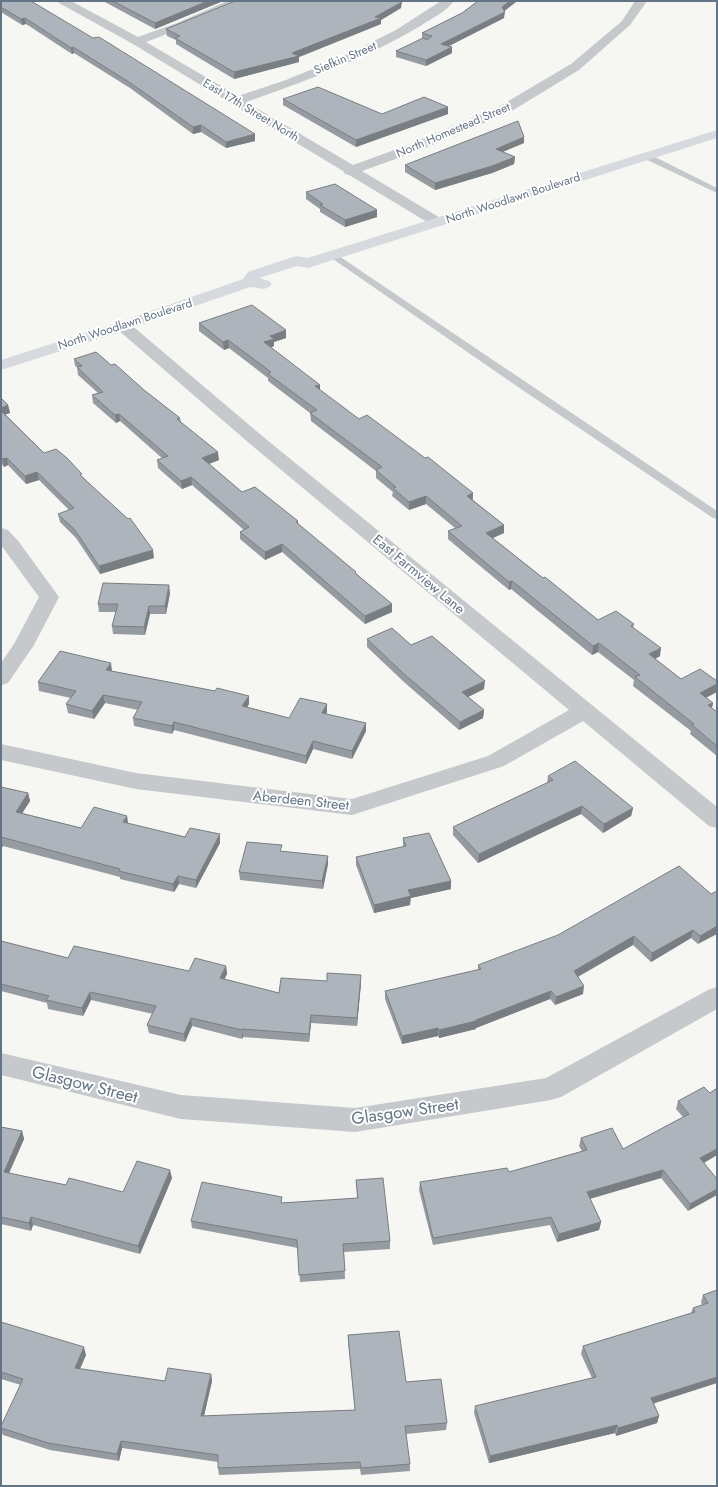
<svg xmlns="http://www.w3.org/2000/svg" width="718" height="1487" font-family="Jost,sans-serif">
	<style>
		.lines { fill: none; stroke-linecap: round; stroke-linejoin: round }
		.lane { fill: #c5c9cc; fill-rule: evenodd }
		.street { fill: #c5c9cc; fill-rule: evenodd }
		.secondary { fill: #d6dadf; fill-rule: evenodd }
		.wall { fill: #959ba1 }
		.shaded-wall { fill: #797e83 }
		.building { fill: #adb4bb; stroke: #797e83 }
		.labels { text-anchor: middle; stroke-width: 4; stroke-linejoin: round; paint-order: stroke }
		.far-street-label { font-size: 12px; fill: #627486; stroke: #fff }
		.street-label { font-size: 14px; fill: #627486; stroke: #fff }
		.near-street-label { font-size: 17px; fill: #627486; stroke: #fff }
	</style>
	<rect width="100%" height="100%" fill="#f6f6f2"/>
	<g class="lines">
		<g class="lane">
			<path d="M 643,154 L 649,154 L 717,188 L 717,193 L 643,158 Z"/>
			<path d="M 333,252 L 717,511 L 717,519 L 713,518 L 521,389 L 330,257 L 329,255 Z"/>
		</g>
		<g class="street">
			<path d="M 57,1 L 71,1 L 138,37 L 177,23 L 227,1 L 243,1 L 241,3 L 185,27 L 146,42 L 238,96 L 286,80 L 342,57 L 396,30 L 441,1 L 454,1 C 447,11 432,18 422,25 C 367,58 307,81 246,102 L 353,165 L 411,144 L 500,106 L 571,64 L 622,21 L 635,1 L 647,1 L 630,25 L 579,70 L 510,112 L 421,150 L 362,171 L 442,219 L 444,222 L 442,225 L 437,226 L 432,225 L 349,175 L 345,174 L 343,171 L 133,44 L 59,3 Z"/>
			<path d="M 123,321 L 129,323 L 261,435 L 717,807 L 717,828 L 709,826 L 583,721 L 504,766 L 352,815 L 136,789 L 1,760 L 1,744 L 136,773 L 352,799 L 488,756 L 569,710 L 249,443 L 117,329 L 115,326 L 117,323 Z"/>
			<path d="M 1,528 L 8,530 L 19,542 L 59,597 L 34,645 L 8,683 L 1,685 L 1,663 L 14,644 L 39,597 L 1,545 Z"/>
			<path d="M 717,987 L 717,1009 L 561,1097 L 551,1100 L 355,1132 L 181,1119 L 1,1075 L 1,1053 L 181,1095 L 355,1108 L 546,1078 L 708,990 Z"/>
		</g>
		<path class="secondary" d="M 717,130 L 717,138 L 314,266 L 309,268 L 297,266 L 259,278 L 269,281 L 272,284 L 269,287 L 264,289 L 250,287 L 129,329 L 1,370 L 1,360 L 117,323 L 243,279 L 248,272 L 296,256 L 308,258 Z"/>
	</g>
	<g class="wall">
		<path d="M 1,1 L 255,141 L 226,148 L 201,132 L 193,134 L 130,88 L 74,53 L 72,54 L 26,24 L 22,25 L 1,12 Z"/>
		<path d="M 100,1 L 223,1 L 155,29 L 103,1 L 100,2 Z"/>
		<path d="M 478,1 L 517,1 L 504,11 L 504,18 L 449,46 L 452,47 L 452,53 L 426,66 L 396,57 L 396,51 L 422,39 L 422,33 L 462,13 Z"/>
		<path d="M 401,8 L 381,20 L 381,24 L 299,57 L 299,62 L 234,79 L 176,44 L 176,40 L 167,36 L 166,29 Z"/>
		<path d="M 283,99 L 382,114 L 448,114 L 356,147 L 283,105 Z"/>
		<path d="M 524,143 L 503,152 L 515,157 L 514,164 L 492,173 L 435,190 L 405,172 L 405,165 Z"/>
		<path d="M 306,192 L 377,210 L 377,217 L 345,227 L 320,212 L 320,209 L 306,199 Z"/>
		<path d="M 199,323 L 286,338 L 274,342 L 274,346 L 271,348 L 320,390 L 359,419 L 473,493 L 473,500 L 504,525 L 504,533 L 493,538 L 543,578 L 598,620 L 634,624 L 633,628 L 660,656 L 655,659 L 681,679 L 717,681 L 717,692 L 706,698 L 713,703 L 712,708 L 717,712 L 717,756 L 690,734 L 691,731 L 633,686 L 634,680 L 598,652 L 592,655 L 511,589 L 509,590 L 468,556 L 448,539 L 448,531 L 455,528 L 426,504 L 409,510 L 392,496 L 393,492 L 376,478 L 376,471 L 311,421 L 310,413 L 268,381 L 268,378 L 229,348 L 224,350 L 199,331 Z"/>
		<path d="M 74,359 L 111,365 L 180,418 L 181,422 L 219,460 L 209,464 L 242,492 L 298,521 L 298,524 L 392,604 L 392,612 L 365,624 L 282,552 L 265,560 L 240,539 L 240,532 L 244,530 L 192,485 L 182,489 L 158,468 L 157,460 L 162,458 L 120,421 L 116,423 L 93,403 L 92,395 L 98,393 L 78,375 L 77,367 L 75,366 Z"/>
		<path d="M 1,398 L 8,405 L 10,413 L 5,414 L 44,453 L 83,477 L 154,558 L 100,574 L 76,538 L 60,522 L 58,514 L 69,510 L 39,480 L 26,484 L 8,465 L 4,467 L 1,463 Z"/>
		<path d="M 170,593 L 166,614 L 150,614 L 145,635 L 113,634 L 112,626 L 116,612 L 99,612 L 98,604 Z"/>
		<path d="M 367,639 L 411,645 L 484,689 L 468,697 L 484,710 L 483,718 L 459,730 L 404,682 L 367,647 Z"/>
		<path d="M 112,671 L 215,691 L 249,696 L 249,704 L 247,707 L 289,718 L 327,712 L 326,714 L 366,731 L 352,759 L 313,749 L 306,764 L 174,730 L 172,734 L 134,726 L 133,718 L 138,710 L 105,703 L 94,719 L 68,713 L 66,704 L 71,698 L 39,691 L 38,682 Z"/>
		<path d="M 548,776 L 633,808 L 631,816 L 603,833 L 581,814 L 478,863 L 453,835 L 453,827 L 547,783 Z"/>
		<path d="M 1,787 L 28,793 L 30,801 L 22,813 L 81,828 L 127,816 L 128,824 L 185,837 L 220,843 L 196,888 L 179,884 L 174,892 L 120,879 L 120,877 L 3,846 L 1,848 Z"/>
		<path d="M 403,838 L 451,881 L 451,889 L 410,898 L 410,905 L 374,913 L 356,865 L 356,857 L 403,847 Z"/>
		<path d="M 328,856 L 328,864 L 323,889 L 240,880 L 239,872 Z"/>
		<path d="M 711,894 L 698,944 L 691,938 L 651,962 L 633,945 L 578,977 L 583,994 L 555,1005 L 550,999 L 476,1028 L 476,1029 L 439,1038 L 438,1036 L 402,1044 L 385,999 L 385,991 L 478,970 L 478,965 Z"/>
		<path d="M 1,941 L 68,958 L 189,971 L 226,966 L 227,974 L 224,979 L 279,993 L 361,983 L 357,1026 L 311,1023 L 309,1042 L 243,1037 L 242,1039 L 192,1026 L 185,1042 L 149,1033 L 147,1025 L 153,1014 L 91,1000 L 83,1016 L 48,1009 L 47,1003 L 1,991 Z"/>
		<path d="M 717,1088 L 717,1155 L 704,1163 L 688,1211 L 661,1178 L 590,1199 L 601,1222 L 599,1230 L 557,1242 L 550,1225 L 433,1245 L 419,1190 L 420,1182 L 509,1172 L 582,1151 L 579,1146 L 581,1138 L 623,1149 L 683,1117 L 676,1109 L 678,1101 L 710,1093 Z"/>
		<path d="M 1,1127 L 22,1131 L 24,1139 L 9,1173 L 66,1185 L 123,1192 L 172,1178 L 140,1254 L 33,1225 L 31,1231 L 1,1224 Z"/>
		<path d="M 356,1180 L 390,1241 L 390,1249 L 344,1252 L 345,1279 L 300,1282 L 298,1248 L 192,1228 L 191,1221 L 283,1203 L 357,1198 Z"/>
		<path d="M 717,1290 L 654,1404 L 659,1416 L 657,1423 L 616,1436 L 615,1433 L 489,1463 L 474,1413 L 475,1406 L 592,1378 L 581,1354 L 583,1346 L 691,1313 L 693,1308 L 702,1305 L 701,1302 L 703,1295 Z"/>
		<path d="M 1,1322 L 86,1355 L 80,1369 L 165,1381 L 211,1374 L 212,1381 L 204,1416 L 355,1410 L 348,1342 L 348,1335 L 406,1382 L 447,1423 L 446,1430 L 406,1434 L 410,1464 L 410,1471 L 361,1475 L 360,1469 L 219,1475 L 218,1468 L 218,1462 L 122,1448 L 119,1461 L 50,1450 L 3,1435 L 1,1430 L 1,1426 L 21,1385 L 1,1379 Z"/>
	</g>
	<g class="shaded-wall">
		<path d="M 208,1 L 223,1 L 155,29 L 155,23 Z"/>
		<path d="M 510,1 L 517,1 L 502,13 L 505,12 L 504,18 L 441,50 L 441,44 L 502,7 Z"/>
		<path d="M 402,2 L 401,8 L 381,20 L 381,24 L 299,57 L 299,62 L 234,79 L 234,72 L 292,53 L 375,17 Z"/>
		<path d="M 25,18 L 26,24 L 22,25 L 21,19 Z"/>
		<path d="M 73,47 L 74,53 L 72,54 L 71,48 Z"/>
		<path d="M 452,47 L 452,53 L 426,66 L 426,60 Z"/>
		<path d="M 448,107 L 448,114 L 356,147 L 356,140 Z"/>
		<path d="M 201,125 L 201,132 L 193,134 L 193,127 Z"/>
		<path d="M 255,134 L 255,141 L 226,148 L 226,142 Z"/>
		<path d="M 524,137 L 524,143 L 495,155 L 496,149 Z"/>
		<path d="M 515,157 L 514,164 L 492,173 L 435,190 L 435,183 Z"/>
		<path d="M 377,210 L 377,217 L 345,227 L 345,220 Z"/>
		<path d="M 286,330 L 286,338 L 274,342 L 274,346 L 264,350 L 264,342 L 270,336 Z"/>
		<path d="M 228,340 L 229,348 L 224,350 L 223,342 Z"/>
		<path d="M 320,385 L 320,392 L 315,386 Z"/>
		<path d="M 8,405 L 10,413 L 1,416 L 1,408 Z"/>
		<path d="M 119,414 L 120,421 L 116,423 L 115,415 Z"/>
		<path d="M 218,452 L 219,460 L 203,466 L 202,458 Z"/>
		<path d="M 7,458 L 8,465 L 4,467 L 3,459 Z"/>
		<path d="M 37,472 L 39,480 L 26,484 L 25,476 Z"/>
		<path d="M 191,477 L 192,485 L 182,489 L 181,481 Z"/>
		<path d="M 473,493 L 472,502 L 467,496 Z"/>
		<path d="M 426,496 L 426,504 L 409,510 L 409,502 Z"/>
		<path d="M 504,525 L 504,533 L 486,541 L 486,533 Z"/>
		<path d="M 282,544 L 282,552 L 265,560 L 265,552 Z"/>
		<path d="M 153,550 L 154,558 L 100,574 L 99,566 Z"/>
		<path d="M 512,581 L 511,589 L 509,590 L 509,582 Z"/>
		<path d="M 169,585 L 170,593 L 166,614 L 165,606 Z"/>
		<path d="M 392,604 L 392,612 L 365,624 L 365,616 Z"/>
		<path d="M 149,606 L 150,614 L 145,635 L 144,627 Z"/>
		<path d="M 599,643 L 598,652 L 592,655 L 593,646 Z"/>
		<path d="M 661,648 L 660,656 L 648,663 L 649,654 Z"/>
		<path d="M 111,663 L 112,671 L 106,670 Z"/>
		<path d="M 485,681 L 484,689 L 462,700 L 462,692 Z"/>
		<path d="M 717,684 L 717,692 L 698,701 L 700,693 Z"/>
		<path d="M 103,695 L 105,703 L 94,719 L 92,711 Z"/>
		<path d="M 249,696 L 249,704 L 243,714 L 242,706 Z"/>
		<path d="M 713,703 L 711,711 L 708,705 Z"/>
		<path d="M 327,704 L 327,712 L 323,721 L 322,713 Z"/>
		<path d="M 484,710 L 483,718 L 459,730 L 460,722 Z"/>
		<path d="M 174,722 L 174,730 L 172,734 L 172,726 Z"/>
		<path d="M 366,723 L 366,731 L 352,759 L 352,751 Z"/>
		<path d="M 313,741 L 313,749 L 306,764 L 306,756 Z"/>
		<path d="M 28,793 L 30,801 L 18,820 L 16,812 Z"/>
		<path d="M 582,806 L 581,814 L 478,863 L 479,854 Z"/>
		<path d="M 633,808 L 631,816 L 603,833 L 604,824 Z"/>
		<path d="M 127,816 L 128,824 L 123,822 Z"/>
		<path d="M 220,834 L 220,843 L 196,888 L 196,880 Z"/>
		<path d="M 1,838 L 3,846 L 1,848 Z"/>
		<path d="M 328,856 L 328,864 L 323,889 L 322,881 Z"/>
		<path d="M 178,876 L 179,884 L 174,892 L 173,884 Z"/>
		<path d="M 451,881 L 451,889 L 411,898 L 410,905 L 374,913 L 374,905 L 408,890 Z"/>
		<path d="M 717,926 L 717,934 L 698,944 L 700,936 Z"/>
		<path d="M 693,930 L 691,938 L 651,962 L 652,953 Z"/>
		<path d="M 634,936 L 633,945 L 573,979 L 574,971 Z"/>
		<path d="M 226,966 L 227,974 L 221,986 L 220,978 Z"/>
		<path d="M 361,975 L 361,983 L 357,1026 L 357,1018 Z"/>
		<path d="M 584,986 L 583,994 L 555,1005 L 556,997 Z"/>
		<path d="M 551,991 L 550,999 L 476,1028 L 476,1029 L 439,1038 L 439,1030 L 476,1020 Z"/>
		<path d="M 90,992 L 91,1000 L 83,1016 L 82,1008 Z"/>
		<path d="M 311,1015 L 311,1023 L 309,1042 L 309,1034 Z"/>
		<path d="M 191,1018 L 192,1026 L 185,1042 L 184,1034 Z"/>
		<path d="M 438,1028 L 438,1036 L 402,1044 L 402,1036 Z"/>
		<path d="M 242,1029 L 243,1037 L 242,1039 Z"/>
		<path d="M 22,1131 L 24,1139 L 6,1180 L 4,1172 Z"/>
		<path d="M 717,1149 L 717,1155 L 698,1166 L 700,1158 Z"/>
		<path d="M 170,1170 L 172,1178 L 140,1254 L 138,1246 Z"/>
		<path d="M 663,1170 L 661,1178 L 585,1200 L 587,1192 Z"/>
		<path d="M 717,1189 L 717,1195 L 688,1211 L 690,1204 Z"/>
		<path d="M 31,1217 L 33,1225 L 31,1231 L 29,1223 Z"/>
		<path d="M 601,1222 L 599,1230 L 557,1242 L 559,1234 Z"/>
		<path d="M 84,1347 L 86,1355 L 77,1375 L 75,1368 Z"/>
		<path d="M 211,1374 L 212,1381 L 202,1424 L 201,1416 Z"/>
		<path d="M 717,1377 L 717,1383 L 649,1405 L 651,1398 Z"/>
		<path d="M 659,1416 L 657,1423 L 616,1436 L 618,1428 Z"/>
		<path d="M 617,1425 L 615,1433 L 489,1463 L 490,1456 Z"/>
		<path d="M 121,1441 L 122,1448 L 119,1461 L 117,1454 Z"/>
	</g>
	<g class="building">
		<path d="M 1,1 L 31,1 L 93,38 L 99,37 L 255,134 L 226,142 L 201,125 L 193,127 L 129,82 L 73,47 L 71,48 L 25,18 L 21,19 L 1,7 Z"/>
		<path d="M 113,1 L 208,1 L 155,23 Z"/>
		<path d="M 235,1 L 399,1 L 402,2 L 375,17 L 381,18 L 292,53 L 299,56 L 234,72 L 175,38 L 180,36 L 166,29 Z"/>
		<path d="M 478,1 L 510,1 L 502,7 L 505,12 L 441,44 L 452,47 L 426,60 L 396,51 L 423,38 L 427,40 L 432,36 L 422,33 L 462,13 Z"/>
		<path d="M 318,87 L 382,114 L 424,97 L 448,107 L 356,140 L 283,99 Z"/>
		<path d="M 518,121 L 524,137 L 496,149 L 515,157 L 492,166 L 435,183 L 405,165 Z"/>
		<path d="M 335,184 L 377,210 L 345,220 L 320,205 L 323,204 L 306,192 Z"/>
		<path d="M 252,305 L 286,330 L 270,336 L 274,339 L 264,342 L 320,385 L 315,386 L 359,419 L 367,415 L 425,458 L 428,457 L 473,493 L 467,496 L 504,525 L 486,533 L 543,578 L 545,577 L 598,620 L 616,611 L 634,624 L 631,626 L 661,648 L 649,654 L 681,679 L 700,669 L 717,681 L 717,684 L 700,693 L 713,703 L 708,705 L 717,712 L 717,746 L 692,725 L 694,724 L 635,677 L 640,675 L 599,643 L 593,646 L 512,581 L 509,582 L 468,548 L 448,531 L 462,526 L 426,496 L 409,502 L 393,488 L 396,487 L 376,470 L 382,467 L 310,413 L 317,410 L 268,374 L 271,372 L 228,340 L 223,342 L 199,323 Z"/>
		<path d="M 96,352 L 111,365 L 115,364 L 144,390 L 180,418 L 177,419 L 218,452 L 202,458 L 242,492 L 255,487 L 298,521 L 296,522 L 356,572 L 355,573 L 392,604 L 365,616 L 282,544 L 265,552 L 240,532 L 249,527 L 191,477 L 181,481 L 157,460 L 168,456 L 119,414 L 115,415 L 92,395 L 103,392 L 77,367 L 82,366 L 74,359 Z"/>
		<path d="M 1,398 L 8,405 L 1,408 Z"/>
		<path d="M 1,411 L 44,453 L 56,449 L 67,458 L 82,474 L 80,475 L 128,519 L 130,518 L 153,550 L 99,566 L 75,530 L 58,514 L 74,508 L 37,472 L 25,476 L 7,458 L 3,459 L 1,457 Z"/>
		<path d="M 103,583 L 169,585 L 165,606 L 149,606 L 144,627 L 112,626 L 118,604 L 98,604 Z"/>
		<path d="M 392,628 L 411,645 L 432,636 L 485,681 L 462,692 L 484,710 L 460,722 L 404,674 L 367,639 Z"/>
		<path d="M 60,651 L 111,663 L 106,670 L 215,691 L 217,688 L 249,696 L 242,706 L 289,718 L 300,698 L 327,704 L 322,713 L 366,723 L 352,751 L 313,741 L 306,756 L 174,722 L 172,726 L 133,718 L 142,702 L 103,695 L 92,711 L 66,704 L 76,691 L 38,682 Z"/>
		<path d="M 575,761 L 633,808 L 604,824 L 582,806 L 479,854 L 453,827 L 553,780 L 548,776 Z"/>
		<path d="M 1,787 L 28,793 L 16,812 L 81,828 L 94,807 L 127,816 L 123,822 L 185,837 L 190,828 L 220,834 L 196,880 L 178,876 L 173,884 L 119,871 L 120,869 L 1,837 Z"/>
		<path d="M 429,833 L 451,881 L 408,890 L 411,896 L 374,905 L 356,857 L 406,846 L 403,838 Z"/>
		<path d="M 247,842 L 282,845 L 280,851 L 328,856 L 322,881 L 239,872 Z"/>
		<path d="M 679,866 L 711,894 L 717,891 L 717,926 L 700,936 L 693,930 L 652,953 L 634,936 L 574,971 L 584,986 L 556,997 L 551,991 L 476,1020 L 476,1021 L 439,1030 L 438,1028 L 402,1036 L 385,991 L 481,969 L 478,965 L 558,935 Z"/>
		<path d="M 1,941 L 68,958 L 74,946 L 189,971 L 195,958 L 226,966 L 220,978 L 279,993 L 281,978 L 327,981 L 327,973 L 361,975 L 357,1018 L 311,1015 L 309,1034 L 242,1029 L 242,1030 L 191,1018 L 184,1034 L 147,1025 L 156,1006 L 90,992 L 82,1008 L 46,1000 L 49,996 L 1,984 Z"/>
		<path d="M 704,1087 L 710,1093 L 717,1088 L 717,1149 L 700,1158 L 717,1179 L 717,1189 L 690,1204 L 663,1170 L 587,1192 L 601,1222 L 559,1234 L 551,1217 L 433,1238 L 420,1182 L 507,1168 L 509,1172 L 587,1150 L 581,1138 L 612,1128 L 623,1149 L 689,1114 L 678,1101 Z"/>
		<path d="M 1,1127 L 22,1131 L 4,1172 L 66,1185 L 69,1178 L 123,1192 L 137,1161 L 170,1170 L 138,1246 L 31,1217 L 29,1223 L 1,1217 Z"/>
		<path d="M 383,1178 L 390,1241 L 343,1244 L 345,1271 L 299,1275 L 297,1240 L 191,1221 L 202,1182 L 282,1197 L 281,1203 L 358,1198 L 356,1180 Z"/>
		<path d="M 717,1290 L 717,1377 L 651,1398 L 659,1416 L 618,1428 L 617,1425 L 490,1456 L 475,1406 L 596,1377 L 583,1346 L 695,1312 L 693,1308 L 708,1303 L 703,1295 Z"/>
		<path d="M 1,1322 L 84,1347 L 75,1368 L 165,1381 L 168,1368 L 211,1374 L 201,1416 L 355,1410 L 348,1335 L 399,1331 L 406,1382 L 441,1379 L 447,1423 L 405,1426 L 410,1464 L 361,1468 L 360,1462 L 218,1468 L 218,1455 L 121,1441 L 117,1454 L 48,1443 L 1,1428 L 1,1426 L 23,1379 L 1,1372 Z"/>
	</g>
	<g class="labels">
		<g class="far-street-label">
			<text transform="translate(345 58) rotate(-23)" y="4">Siefkin Street</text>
			<text transform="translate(251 110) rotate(31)" y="4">East 17th Street North</text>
			<text transform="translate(453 130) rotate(-23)" y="4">North Homestead Street</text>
			<text transform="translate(513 198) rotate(-18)" y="4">North Woodlawn Boulevard</text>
			<text transform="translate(125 324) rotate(-18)" y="4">North Woodlawn Boulevard</text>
		</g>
		<g class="street-label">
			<text transform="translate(419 574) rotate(40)" y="5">East Farmview Lane</text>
			<text transform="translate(301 800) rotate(6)" y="5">Aberdeen Street</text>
		</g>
		<g class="near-street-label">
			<text transform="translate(85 1084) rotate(14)" y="6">Glasgow Street</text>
			<text transform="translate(405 1111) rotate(-8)" y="6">Glasgow Street</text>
		</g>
	</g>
	<rect width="718" height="1487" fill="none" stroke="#627486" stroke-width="4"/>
</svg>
